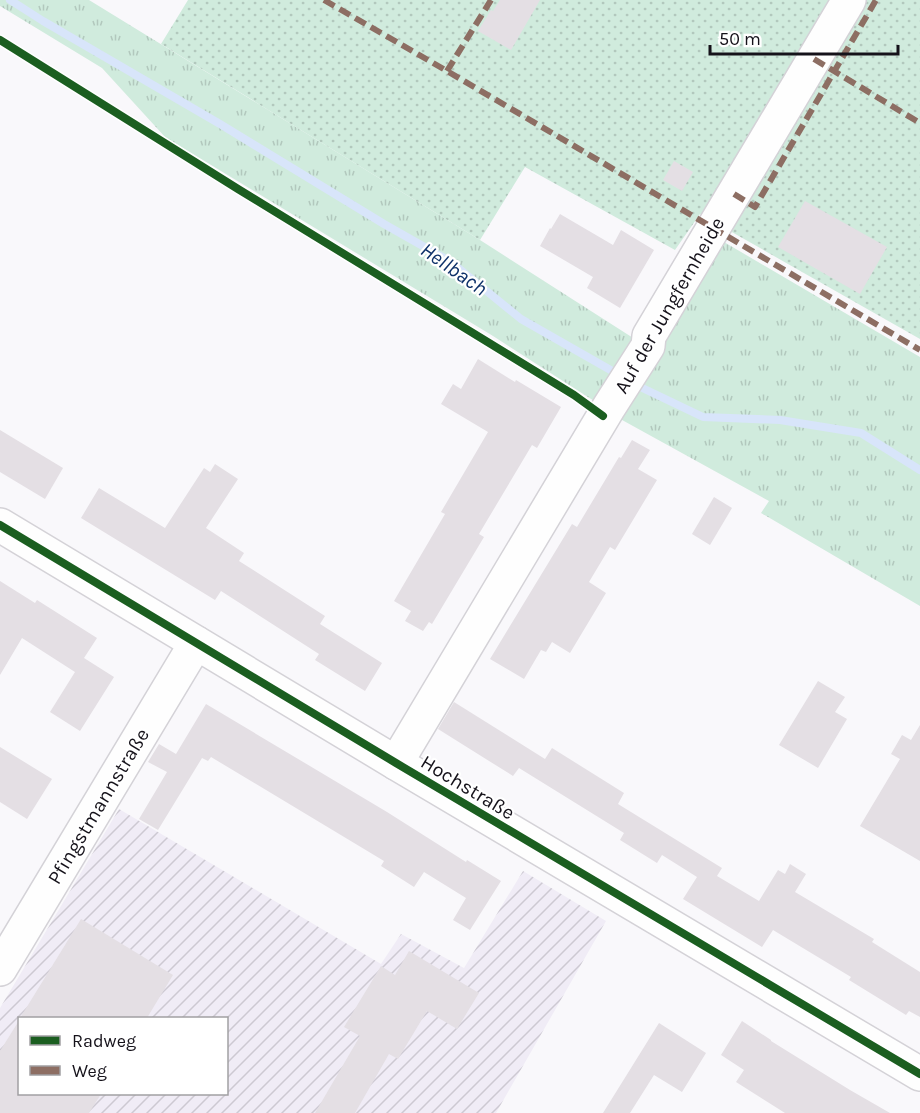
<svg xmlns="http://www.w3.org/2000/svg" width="920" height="1113" font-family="Karla,sans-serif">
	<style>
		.industrial { fill: url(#industrial-furrows); fill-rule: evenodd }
		.grass { fill: url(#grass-tufts) }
		.garden { fill: url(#garden-dots) }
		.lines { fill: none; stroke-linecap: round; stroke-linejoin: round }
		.stream { stroke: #d8e5fa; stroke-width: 8 }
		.building { fill: #e4dfe4 }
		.minor-casing { stroke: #d4d2d7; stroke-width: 36 }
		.minor { stroke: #fefefe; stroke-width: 33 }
		.quiet { stroke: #8d6e63; stroke-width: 6; stroke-dasharray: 12 6; stroke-linecap: butt }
		.cycleway-casing { stroke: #fff; stroke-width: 11 }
		.cycleway { stroke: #1b5e20; stroke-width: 8 }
		.labels { text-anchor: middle; stroke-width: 4.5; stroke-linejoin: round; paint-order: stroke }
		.street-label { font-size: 20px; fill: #15121a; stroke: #fff }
		.water-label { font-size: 21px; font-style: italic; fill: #0f326a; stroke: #fff }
	</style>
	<defs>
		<pattern id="industrial-furrows" width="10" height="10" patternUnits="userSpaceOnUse" patternTransform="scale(1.5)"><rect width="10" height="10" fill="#f0ecf6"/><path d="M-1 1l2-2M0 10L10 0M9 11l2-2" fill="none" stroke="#cdc9d2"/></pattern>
		<pattern id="grass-tufts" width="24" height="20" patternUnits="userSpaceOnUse" patternTransform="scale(1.5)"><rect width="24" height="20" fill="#d0ebdd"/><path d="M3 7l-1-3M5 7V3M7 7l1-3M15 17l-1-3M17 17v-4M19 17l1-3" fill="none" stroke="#b2c8bd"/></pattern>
		<pattern id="garden-dots" width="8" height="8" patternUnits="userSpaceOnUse" patternTransform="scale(1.5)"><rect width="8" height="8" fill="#d0ebdd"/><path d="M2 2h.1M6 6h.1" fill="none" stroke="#b2c8bd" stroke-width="1.8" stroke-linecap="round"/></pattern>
	</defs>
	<rect width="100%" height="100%" fill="#f9f8fb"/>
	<path class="industrial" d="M 119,809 L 381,964 L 401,934 L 464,968 L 523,871 L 606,921 L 496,1113 L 0,1113 L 0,1008 ZM 20,1018 L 226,1018 L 226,1094 L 20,1094 Z"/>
	<g class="grass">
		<path d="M 0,0 L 89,0 L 480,240 L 641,343 L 602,406 L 493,336 L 165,137 L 102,68 L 0,6 Z"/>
		<path d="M 724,242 L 920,357 L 920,606 L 761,513 L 769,501 L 613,415 Z"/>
	</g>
	<path class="garden" d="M 188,0 L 920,0 L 920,339 L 700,214 L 675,250 L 525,167 L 480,240 L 161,44 Z"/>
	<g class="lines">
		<g class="stream">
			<path d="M 10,0 L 43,21 L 220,124 L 384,224 L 451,262 L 521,319 L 621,376"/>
			<path d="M 634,384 L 703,417 L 780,420 L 861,433 L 920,470"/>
		</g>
	</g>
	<g class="building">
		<path d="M 500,0 L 540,0 L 511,50 L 478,31 L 491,10 L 493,11 Z"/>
		<path d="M 674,161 L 693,172 L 682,191 L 663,180 Z"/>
		<path d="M 805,201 L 887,247 L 860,294 L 778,247 Z"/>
		<path d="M 560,214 L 613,245 L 621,230 L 654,250 L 620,308 L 587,288 L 593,277 L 540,246 L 550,228 L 551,229 Z"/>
		<path d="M 478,359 L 515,382 L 516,380 L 561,407 L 537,448 L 532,445 L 479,534 L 484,537 L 432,624 L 429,622 L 423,631 L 405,621 L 411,611 L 394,601 L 445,514 L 441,512 L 488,432 L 441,404 L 453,384 L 461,389 Z"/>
		<path d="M 0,430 L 63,468 L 45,499 L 0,472 Z"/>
		<path d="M 632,440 L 650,450 L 638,469 L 657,480 L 615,550 L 610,547 L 589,582 L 606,593 L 570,653 L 552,642 L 546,652 L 541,650 L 524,679 L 490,659 L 572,524 L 577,527 L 619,457 L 621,458 Z"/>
		<path d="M 215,464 L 238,479 L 206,528 L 244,553 L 239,561 L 325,616 L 320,624 L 382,663 L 365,691 L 315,660 L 319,654 L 221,591 L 215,600 L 81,518 L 99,488 L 165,528 L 204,468 L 210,472 Z"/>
		<path d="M 714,497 L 732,508 L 710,545 L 692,534 Z"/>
		<path d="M 0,581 L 35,603 L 37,600 L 97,638 L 84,658 L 114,677 L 80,731 L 50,712 L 75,672 L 22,638 L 0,675 Z"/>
		<path d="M 818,681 L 845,697 L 835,712 L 847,719 L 818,768 L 779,745 Z"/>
		<path d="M 454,702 L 545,759 L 552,748 L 624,793 L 618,804 L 722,868 L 717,876 L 759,901 L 778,870 L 785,874 L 790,864 L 806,874 L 795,892 L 874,939 L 872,942 L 920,972 L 920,1017 L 909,1011 L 906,1015 L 849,980 L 851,977 L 773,930 L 762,947 L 683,899 L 697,877 L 662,855 L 657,863 L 620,840 L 624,833 L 519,768 L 513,776 L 438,729 Z"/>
		<path d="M 206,704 L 387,812 L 466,862 L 467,860 L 501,881 L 470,930 L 453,920 L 466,898 L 424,872 L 414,887 L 381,866 L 384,861 L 211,757 L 208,761 L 202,758 L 158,830 L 139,819 L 167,772 L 148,762 L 159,744 L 176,754 Z"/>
		<path d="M 920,725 L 920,861 L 860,826 L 900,759 L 891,754 L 902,735 L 911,740 Z"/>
		<path d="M 0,747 L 52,779 L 27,819 L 0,802 Z"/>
		<path d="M 81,919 L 173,975 L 147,1018 L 20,1018 Z"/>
		<path d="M 409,951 L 479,993 L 457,1029 L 427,1011 L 398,1059 L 389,1054 L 355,1113 L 315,1113 L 360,1036 L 344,1027 L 381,966 L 395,975 Z"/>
		<path d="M 20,1019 L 20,1094 L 101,1094 L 89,1113 L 0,1113 L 0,1051 Z"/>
		<path d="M 742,1021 L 771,1040 L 771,1041 L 850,1090 L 890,1113 L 785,1113 L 736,1082 L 744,1070 L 721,1055 Z"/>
		<path d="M 659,1023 L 706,1053 L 682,1092 L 654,1075 L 630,1113 L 603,1113 Z"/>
	</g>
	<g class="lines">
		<defs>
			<g id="minor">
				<path d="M 0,525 L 396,763 L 920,1074"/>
				<path d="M 396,763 L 609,407 L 648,346 L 649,336 L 849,0"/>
				<path d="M 0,969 L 196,643"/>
			</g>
		</defs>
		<use href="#minor" class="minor-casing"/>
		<use href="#minor" class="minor"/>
		<g class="quiet">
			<path d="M 324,0 L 447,71 L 920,350"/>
			<path d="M 814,59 L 920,123"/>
			<path d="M 447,71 L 491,0"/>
			<path d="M 734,194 L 755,207 L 876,0"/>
		</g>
		<defs>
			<g id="cycleway">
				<path d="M 0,40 L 238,189 L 574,395 L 603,416"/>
				<path d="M 0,525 L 396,763 L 920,1074"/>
			</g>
		</defs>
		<use href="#cycleway" class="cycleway-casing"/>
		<use href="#cycleway" class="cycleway"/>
	</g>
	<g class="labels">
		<g class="street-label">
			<text transform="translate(669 305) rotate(-60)" y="7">Auf der Jungfernheide</text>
			<text transform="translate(468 787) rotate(31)" y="7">Hochstraße</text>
			<text transform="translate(98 806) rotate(-59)" y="7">Pfingstmannstraße</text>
		</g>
		<g class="water-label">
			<text transform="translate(454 269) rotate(35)" y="7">Hellbach</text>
		</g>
	</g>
	<rect x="18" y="1017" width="210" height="78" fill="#ffffff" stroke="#a1a0a3" stroke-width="1.5"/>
	<rect x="30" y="1036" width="30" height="9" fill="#1b5e20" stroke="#a1a0a3" stroke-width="1.5"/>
	<text x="72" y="1047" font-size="18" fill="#15121a">Radweg</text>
	<rect x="30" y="1066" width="30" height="9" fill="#8d6e63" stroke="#a1a0a3" stroke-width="1.5"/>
	<text x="72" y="1077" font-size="18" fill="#15121a">Weg</text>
	<path d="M710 45v9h188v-9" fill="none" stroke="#15121a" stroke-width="3"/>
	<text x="719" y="45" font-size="18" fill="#15121a" stroke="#ffffff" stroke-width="4.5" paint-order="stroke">50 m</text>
</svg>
